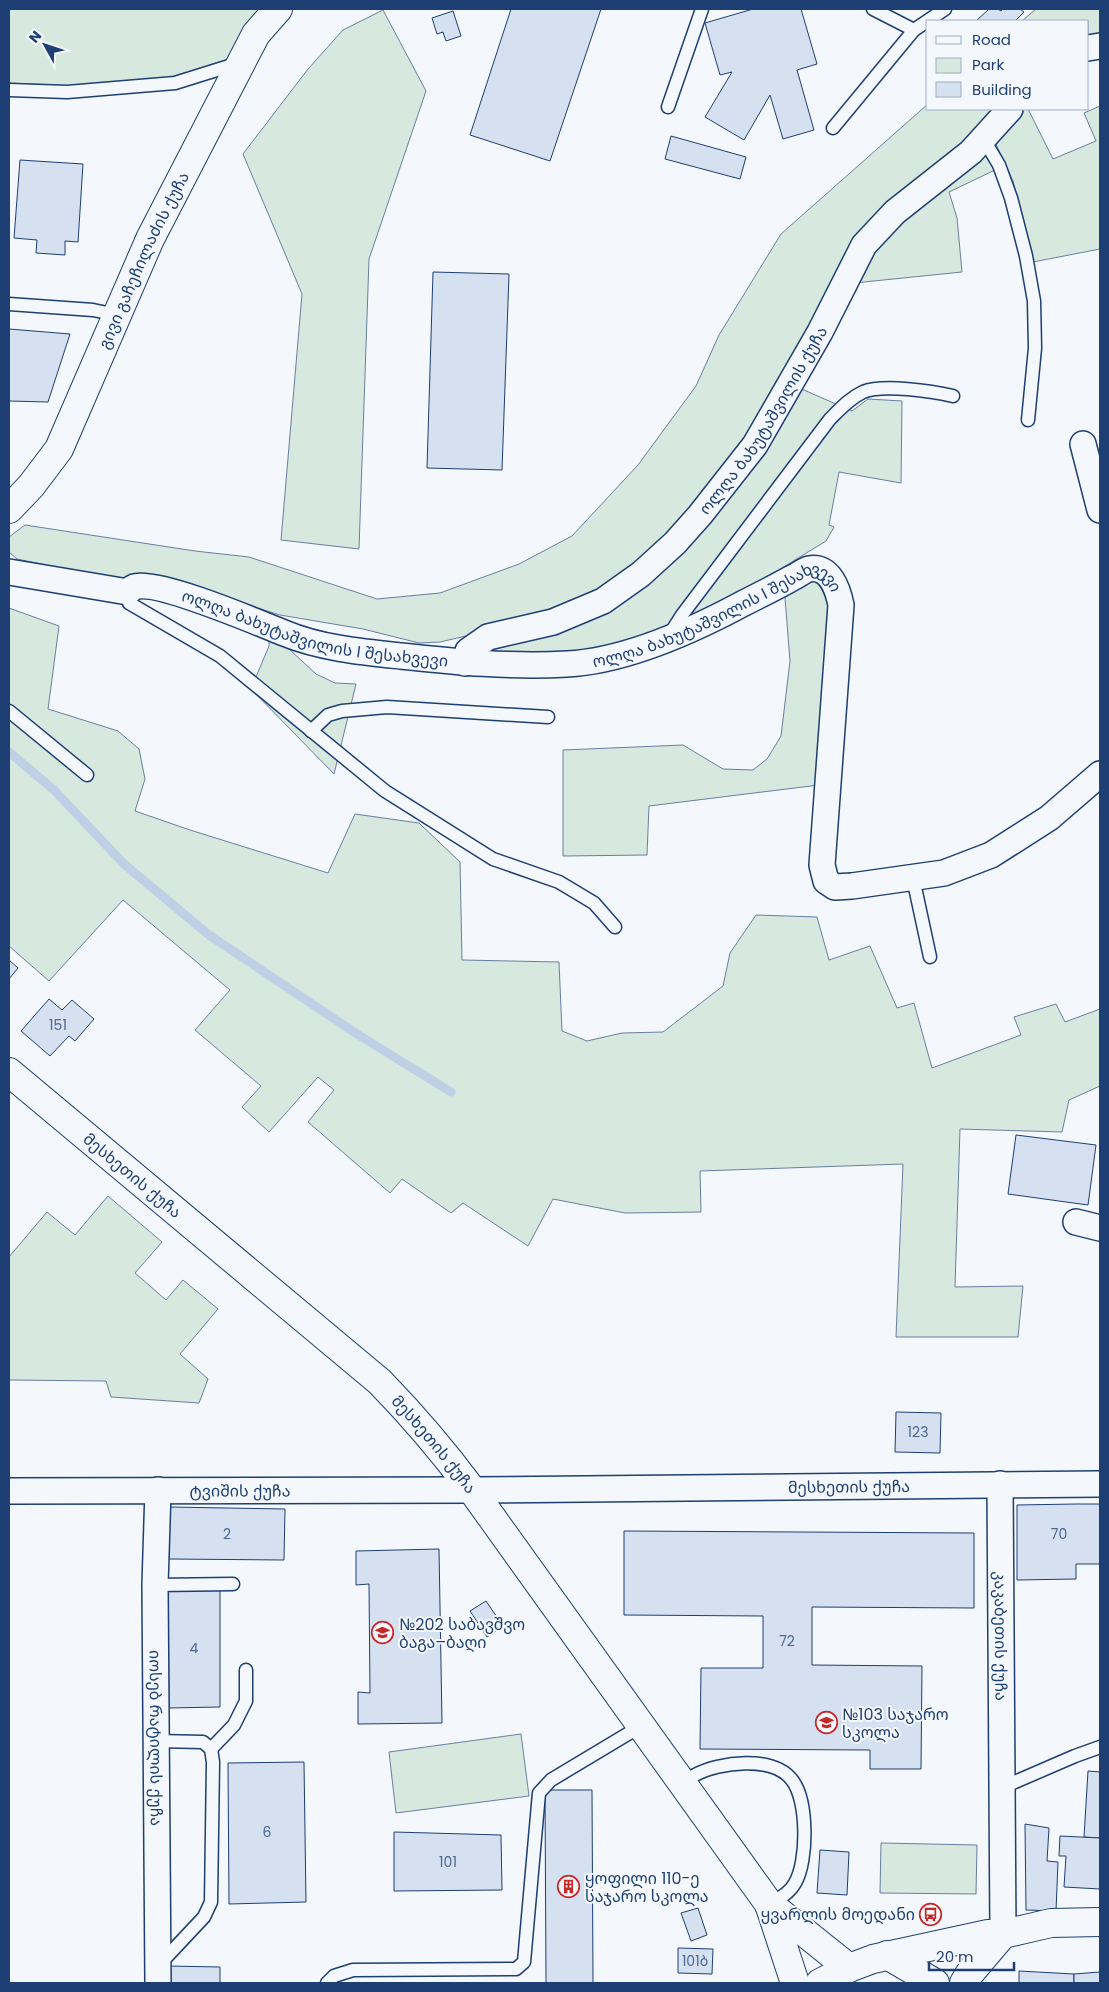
<svg xmlns="http://www.w3.org/2000/svg" width="1109" height="1992" font-family="Poppins,'Noto Sans Georgian',sans-serif">
	<style>
		.green { fill: #d7e8df; stroke: #687fa3 }
		.lines { fill: none; stroke-linecap: round; stroke-linejoin: round }
		.stream { stroke: #bed0e5; stroke-width: 9 }
		.building { fill: #d5e0f0; stroke: #1d3f73 }
		.lane-casing { stroke: #1d3f73; stroke-width: 15 }
		.street-casing { stroke: #1d3f73; stroke-width: 28 }
		.secondary-casing { stroke: #1d3f73; stroke-width: 30 }
		.lane { stroke: #f4f7fb; stroke-width: 12 }
		.street { stroke: #f4f7fb; stroke-width: 25 }
		.secondary { stroke: #f4f7fb; stroke-width: 28 }
		.labels { text-anchor: middle; stroke-width: 4; stroke-linejoin: round; paint-order: stroke }
		.number-label { font-size: 14px; fill: #4b6792 }
		.street-label { font-size: 16px; fill: #1d3f73; stroke: #f4f7fb }
		.poi-label { font-size: 16px; fill: #1d3f73; stroke: #f4f7fb; text-anchor: start }
	</style>
	<rect width="100%" height="100%" fill="#f4f7fb"/>
	<g class="green">
		<path d="M 9,9 L 264,9 L 231,59 L 170,81 L 72,86 L 9,83 Z"/>
		<path d="M 1036,9 L 1100,9 L 1100,36 L 1088,40 L 1088,21 L 1022,21 Z"/>
		<path d="M 383,10 L 426,91 L 369,259 L 359,549 L 281,540 L 302,294 L 243,154 L 308,69 L 343,30 Z"/>
		<path d="M 928,104 L 928,109 L 1001,109 L 981,129 L 877,216 L 781,384 L 729,463 L 675,532 L 601,589 L 541,612 L 466,636 L 440,642 L 419,643 L 363,629 L 280,615 L 196,589 L 140,577 L 113,579 L 17,559 L 9,552 L 9,537 L 25,525 L 195,551 L 249,557 L 377,599 L 440,593 L 519,564 L 572,536 L 638,465 L 696,386 L 719,335 L 781,234 Z"/>
		<path d="M 1100,106 L 1100,249 L 1033,262 L 1013,181 L 994,140 L 1021,109 L 1028,109 L 1053,159 L 1096,141 L 1084,113 Z"/>
		<path d="M 983,150 L 997,169 L 949,192 L 957,218 L 962,272 L 854,283 L 874,247 Z"/>
		<path d="M 797,387 L 852,411 L 868,399 L 902,401 L 901,483 L 839,472 L 829,525 L 834,527 L 826,541 L 777,571 L 690,617 L 629,642 L 582,654 L 492,656 L 485,644 L 607,609 Z"/>
		<path d="M 814,581 L 825,588 L 833,598 L 819,785 L 649,806 L 647,855 L 563,856 L 563,750 L 683,745 L 723,769 L 753,770 L 767,759 L 781,736 L 790,661 L 785,598 L 800,582 Z"/>
		<path d="M 9,608 L 59,626 L 48,709 L 118,731 L 139,749 L 145,779 L 135,811 L 190,830 L 328,873 L 355,814 L 419,823 L 460,862 L 462,960 L 559,962 L 562,1031 L 587,1041 L 622,1033 L 663,1032 L 723,986 L 730,953 L 756,915 L 817,917 L 829,960 L 870,946 L 897,1008 L 914,1003 L 932,1068 L 1021,1035 L 1014,1017 L 1056,1004 L 1065,1022 L 1100,1009 L 1100,1086 L 1069,1100 L 1062,1132 L 960,1129 L 955,1287 L 1023,1286 L 1018,1337 L 896,1337 L 903,1164 L 700,1171 L 701,1212 L 625,1213 L 553,1199 L 528,1246 L 463,1203 L 451,1213 L 402,1179 L 390,1193 L 308,1122 L 334,1090 L 318,1077 L 269,1132 L 242,1107 L 261,1086 L 195,1030 L 230,990 L 123,900 L 49,981 L 9,946 Z"/>
		<path d="M 269,637 L 289,649 L 316,674 L 335,683 L 356,684 L 334,774 L 251,689 L 269,646 Z"/>
		<path d="M 108,1196 L 162,1242 L 135,1273 L 166,1300 L 183,1280 L 218,1309 L 180,1354 L 208,1379 L 199,1403 L 111,1397 L 106,1381 L 9,1380 L 9,1257 L 47,1212 L 75,1235 Z"/>
		<path d="M 521,1734 L 529,1796 L 396,1813 L 389,1752 Z"/>
		<path d="M 881,1843 L 977,1845 L 976,1894 L 880,1893 Z"/>
	</g>
	<g class="lines">
		<path class="stream" d="M 9,752 L 54,790 L 124,864 L 209,935 L 357,1034 L 451,1092"/>
	</g>
	<g class="building">
		<path d="M 511,9 L 601,9 L 550,161 L 470,135 Z"/>
		<path d="M 753,9 L 801,9 L 817,64 L 797,70 L 814,130 L 783,139 L 770,95 L 744,140 L 705,117 L 732,72 L 720,75 L 705,23 Z"/>
		<path d="M 989,9 L 998,9 L 1001,11 L 1003,9 L 1020,9 L 1024,12 L 1015,21 L 976,21 Z"/>
		<path d="M 453,11 L 461,36 L 446,41 L 443,32 L 437,34 L 432,18 Z"/>
		<path d="M 671,136 L 746,157 L 740,179 L 665,159 Z"/>
		<path d="M 20,160 L 83,164 L 78,242 L 65,241 L 65,255 L 36,253 L 37,240 L 14,238 Z"/>
		<path d="M 433,272 L 509,274 L 502,470 L 427,468 Z"/>
		<path d="M 9,329 L 70,334 L 48,402 L 9,401 L 9,403 Z"/>
		<path d="M 9,960 L 18,968 L 9,979 Z"/>
		<path d="M 49,999 L 62,1010 L 72,1000 L 94,1019 L 75,1041 L 69,1036 L 50,1056 L 21,1031 Z"/>
		<path d="M 1016,1135 L 1096,1145 L 1088,1205 L 1008,1194 Z"/>
		<path d="M 896,1412 L 941,1413 L 940,1453 L 895,1452 Z"/>
		<path d="M 1076,1504 L 1100,1504 L 1100,1564 L 1076,1564 L 1076,1579 L 1017,1580 L 1017,1505 Z"/>
		<path d="M 169,1507 L 285,1509 L 284,1560 L 169,1559 Z"/>
		<path d="M 624,1531 L 974,1533 L 974,1608 L 812,1607 L 812,1665 L 922,1666 L 921,1769 L 870,1769 L 870,1750 L 700,1749 L 701,1668 L 763,1668 L 763,1616 L 624,1615 Z"/>
		<path d="M 439,1549 L 442,1723 L 358,1724 L 358,1692 L 370,1693 L 369,1584 L 356,1585 L 356,1551 Z"/>
		<path d="M 220,1589 L 220,1707 L 169,1708 L 168,1590 Z"/>
		<path d="M 486,1601 L 503,1626 L 487,1637 L 470,1611 Z"/>
		<path d="M 304,1762 L 306,1902 L 229,1904 L 228,1763 Z"/>
		<path d="M 1088,1771 L 1100,1772 L 1100,1838 L 1084,1837 Z"/>
		<path d="M 545,1790 L 592,1790 L 593,1983 L 546,1983 Z"/>
		<path d="M 1025,1824 L 1049,1828 L 1047,1861 L 1058,1862 L 1056,1911 L 1026,1910 Z"/>
		<path d="M 394,1832 L 501,1835 L 502,1890 L 394,1891 Z"/>
		<path d="M 1060,1836 L 1100,1838 L 1100,1889 L 1064,1887 L 1066,1856 L 1059,1856 Z"/>
		<path d="M 820,1850 L 849,1852 L 847,1895 L 817,1893 Z"/>
		<path d="M 698,1908 L 707,1935 L 691,1941 L 681,1913 Z"/>
		<path d="M 678,1948 L 713,1949 L 712,1974 L 678,1973 Z"/>
		<path d="M 168,1966 L 220,1967 L 220,1983 L 168,1983 Z"/>
		<path d="M 1019,1971 L 1074,1974 L 1074,1983 L 1019,1983 Z"/>
		<path d="M 1100,1972 L 1100,1983 L 1074,1983 L 1074,1974 Z"/>
	</g>
	<g class="lines">
		<defs>
			<g id="lane">
				<path d="M 873,9 L 914,30 L 945,9"/>
				<path d="M 9,90 L 67,92 L 175,83 L 239,63"/>
				<path d="M 668,107 L 702,9"/>
				<path d="M 833,128 L 914,30"/>
				<path d="M 983,138 L 999,165 L 1011,198 L 1026,256 L 1034,301 L 1035,348 L 1028,420"/>
				<path d="M 9,304 L 93,310 L 117,315"/>
				<path d="M 128,592 L 129,603 L 220,656 L 385,791 L 493,859 L 559,882 L 594,903 L 615,927"/>
				<path d="M 670,634 L 682,615 L 830,419 C 840,409 850,398 863,392 C 883,384 932,391 953,396"/>
				<path d="M 9,711 L 87,775"/>
				<path d="M 311,731 L 328,715 L 342,711 L 387,707 L 548,717"/>
				<path d="M 913,878 L 930,957"/>
				<path d="M 155,1585 L 233,1584"/>
				<path d="M 156,1741 L 203,1742 L 211,1749 L 213,1762 L 211,1902 L 204,1917 L 159,1965"/>
				<path d="M 211,1749 L 234,1725 L 246,1701 L 246,1670"/>
				<path d="M 682,1784 C 686,1781 691,1777 695,1775 C 719,1762 773,1755 792,1780 C 808,1800 808,1861 795,1883 C 789,1894 779,1898 769,1904"/>
				<path d="M 1001,1788 L 1075,1756 L 1100,1747"/>
				<path d="M 327,1983 L 334,1976 L 353,1970 L 516,1969 L 524,1962 L 539,1793 L 551,1780 L 641,1726"/>
			</g>
			<g id="street">
				<path d="M 1088,48 L 1100,46"/>
				<path d="M 1083,444 L 1100,510"/>
				<path id="s1" d="M 9,572 L 128,592 C 130,591 131,588 134,587 C 156,579 259,623 284,633 C 320,648 362,652 401,656 C 456,662 511,667 567,664 C 626,661 692,631 744,603 C 760,595 776,587 792,578 C 797,576 804,570 809,569 C 830,565 838,590 841,605 L 822,865 L 826,881 L 835,887 L 852,886 L 944,873 L 991,855 L 1049,818 L 1100,774"/>
				<path id="s2" d="M 465,663 L 468,651 L 488,637 L 553,622 L 603,601 L 641,574 L 675,543 L 700,515 L 755,445 L 820,332 L 864,245 L 895,212 L 971,152 L 1010,109"/>
				<path d="M 1076,1222 L 1100,1228"/>
				<path id="s3" d="M 1000,1484 L 1003,1934"/>
				<path id="s4" d="M 158,1490 L 155,1585 L 158,1983"/>
				<path id="s5" d="M 9,1491 L 472,1490 L 1100,1484"/>
			</g>
			<g id="secondary">
				<path id="s6" d="M 9,509 L 31,486 L 59,449 L 150,239 L 256,34 L 278,9"/>
				<path id="s7" d="M 9,1072 L 380,1382 C 414,1417 443,1451 472,1490 L 769,1904 L 849,1968"/>
				<path d="M 769,1904 L 795,1983"/>
				<path d="M 887,1955 L 935,1983"/>
				<path d="M 820,1983 L 849,1968 L 873,1959 L 988,1934 L 1003,1934 L 1051,1923 L 1100,1922"/>
				<path d="M 964,1983 L 970,1973 L 1003,1934"/>
			</g>
		</defs>
		<use href="#lane" class="lane-casing"/>
		<use href="#street" class="street-casing"/>
		<use href="#secondary" class="secondary-casing"/>
		<use href="#lane" class="lane"/>
		<use href="#street" class="street"/>
		<use href="#secondary" class="secondary"/>
	</g>
	<defs>
		<symbol id="school-ring" viewBox="-11 -11 22 22"><circle r="9.5" fill="#f4f7fb" stroke="#c62828" stroke-width="1.5"/><path d="M0-5L7-2L0 1L-7-2ZM-4 1L0 2.5L4 1V4Q0 6-4 4Z" fill="#c62828"/></symbol>
		<symbol id="building-ring" viewBox="-11 -11 22 22"><circle r="9.5" fill="#f4f7fb" stroke="#c62828" stroke-width="1.5"/><path d="M-4-6H4V6H1V3H-1V6H-4ZM-2.5-4.3h1.7v1.8h-1.7ZM.8-4.3h1.7v1.8H.8ZM-2.5-1h1.7V.8h-1.7ZM.8-1h1.7V.8H.8Z" fill="#c62828"/></symbol>
		<symbol id="bus-ring" viewBox="-11 -11 22 22"><circle r="9.5" fill="#f4f7fb" stroke="#c62828" stroke-width="1.5"/><path d="M-5-6H5V4H4V6H2V4H-2V6H-4V4H-5ZM-3.5-4V0h7V-4ZM-3.5 1.2v1.5H-2V1.2ZM2 1.2v1.5H3.5V1.2Z" fill="#c62828"/></symbol>
	</defs>
	<g fill-rule="evenodd">
		<use href="#school-ring" x="370" y="1620" width="25" height="25"/>
		<use href="#school-ring" x="814" y="1710" width="25" height="25"/>
		<use href="#building-ring" x="556" y="1874" width="25" height="25"/>
		<use href="#bus-ring" x="918" y="1902" width="25" height="25"/>
	</g>
	<g class="labels">
		<g class="number-label">
			<text x="58" y="1030">151</text>
			<text x="918" y="1437">123</text>
			<text x="227" y="1539">2</text>
			<text x="1059" y="1539">70</text>
			<text x="787" y="1646">72</text>
			<text x="194" y="1653">4</text>
			<text x="267" y="1837">6</text>
			<text x="448" y="1867">101</text>
			<text x="695" y="1966">101ბ</text>
		</g>
		<g class="street-label">
			<text dy="6" stroke="none"><textPath href="#s6" startOffset="285">გივი გაჩეჩილაძის ქუჩა</textPath></text>
			<text dy="6" stroke="none"><textPath href="#s2" startOffset="402">ოლღა ბახუტაშვილის ქუჩა</textPath></text>
			<text dy="6" stroke="none"><textPath href="#s1" startOffset="316">ოლღა ბახუტაშვილის I შესახვევი</textPath></text>
			<text dy="6" stroke="none"><textPath href="#s1" startOffset="736">ოლღა ბახუტაშვილის I შესახვევი</textPath></text>
			<text dy="6" stroke="none"><textPath href="#s7" startOffset="161">მესხეთის ქუჩა</textPath></text>
			<text dy="6" stroke="none"><textPath href="#s7" startOffset="566">მესხეთის ქუჩა</textPath></text>
			<text dy="6" stroke="none"><textPath href="#s5" startOffset="840">მესხეთის ქუჩა</textPath></text>
			<text dy="6" stroke="none"><textPath href="#s5" startOffset="231">ტვიშის ქუჩა</textPath></text>
			<text dy="6" stroke="none"><textPath href="#s3" startOffset="152">კაკაბეთის ქუჩა</textPath></text>
			<text dy="6" stroke="none"><textPath href="#s4" startOffset="248">იოსებ რატილის ქუჩა</textPath></text>
		</g>
		<g class="poi-label">
			<text x="399" y="1630">№202 საბავშვო<tspan x="399" dy="18">ბაგა–ბაღი</tspan></text>
			<text x="842" y="1720">№103 საჯარო<tspan x="842" dy="18">სკოლა</tspan></text>
			<text x="585" y="1884">ყოფილი 110-ე<tspan x="585" dy="18">საჯარო სკოლა</tspan></text>
			<text x="915" y="1920" text-anchor="end">ყვარლის მოედანი</text>
		</g>
	</g>
	<rect width="1109" height="1992" fill="none" stroke="#1d3f73" stroke-width="20"/>
	<rect x="926" y="20" width="162" height="90" fill="#f4f7fb" stroke="#9eadc5"/>
	<rect x="936" y="36" width="25" height="8" fill="#f4f7fb" stroke="#9eadc5"/>
	<text x="972" y="45" font-size="15" fill="#1d3f73">Road</text>
	<rect x="936" y="58" width="25" height="15" fill="#d7e8df" stroke="#9eadc5"/>
	<text x="972" y="70" font-size="15" fill="#1d3f73">Park</text>
	<rect x="936" y="82" width="25" height="15" fill="#d5e0f0" stroke="#9eadc5"/>
	<text x="972" y="95" font-size="15" fill="#1d3f73">Building</text>
	<g transform="translate(45 45) rotate(310)" stroke="#f4f7fb" stroke-width="4" paint-order="stroke">
	<path d="M0-4L9 19L0 12L-9 19Z" fill="#1d3f73"/>
	<text y="-8" font-size="14" font-weight="bold" text-anchor="middle" fill="#1d3f73">N</text>
	</g>
	<path d="M929 1962v8h85v-8" fill="none" stroke="#1d3f73" stroke-width="2.5"/>
	<text x="936" y="1962" font-size="15" fill="#1d3f73" stroke="#f4f7fb" stroke-width="4" paint-order="stroke">20 m</text>
</svg>
